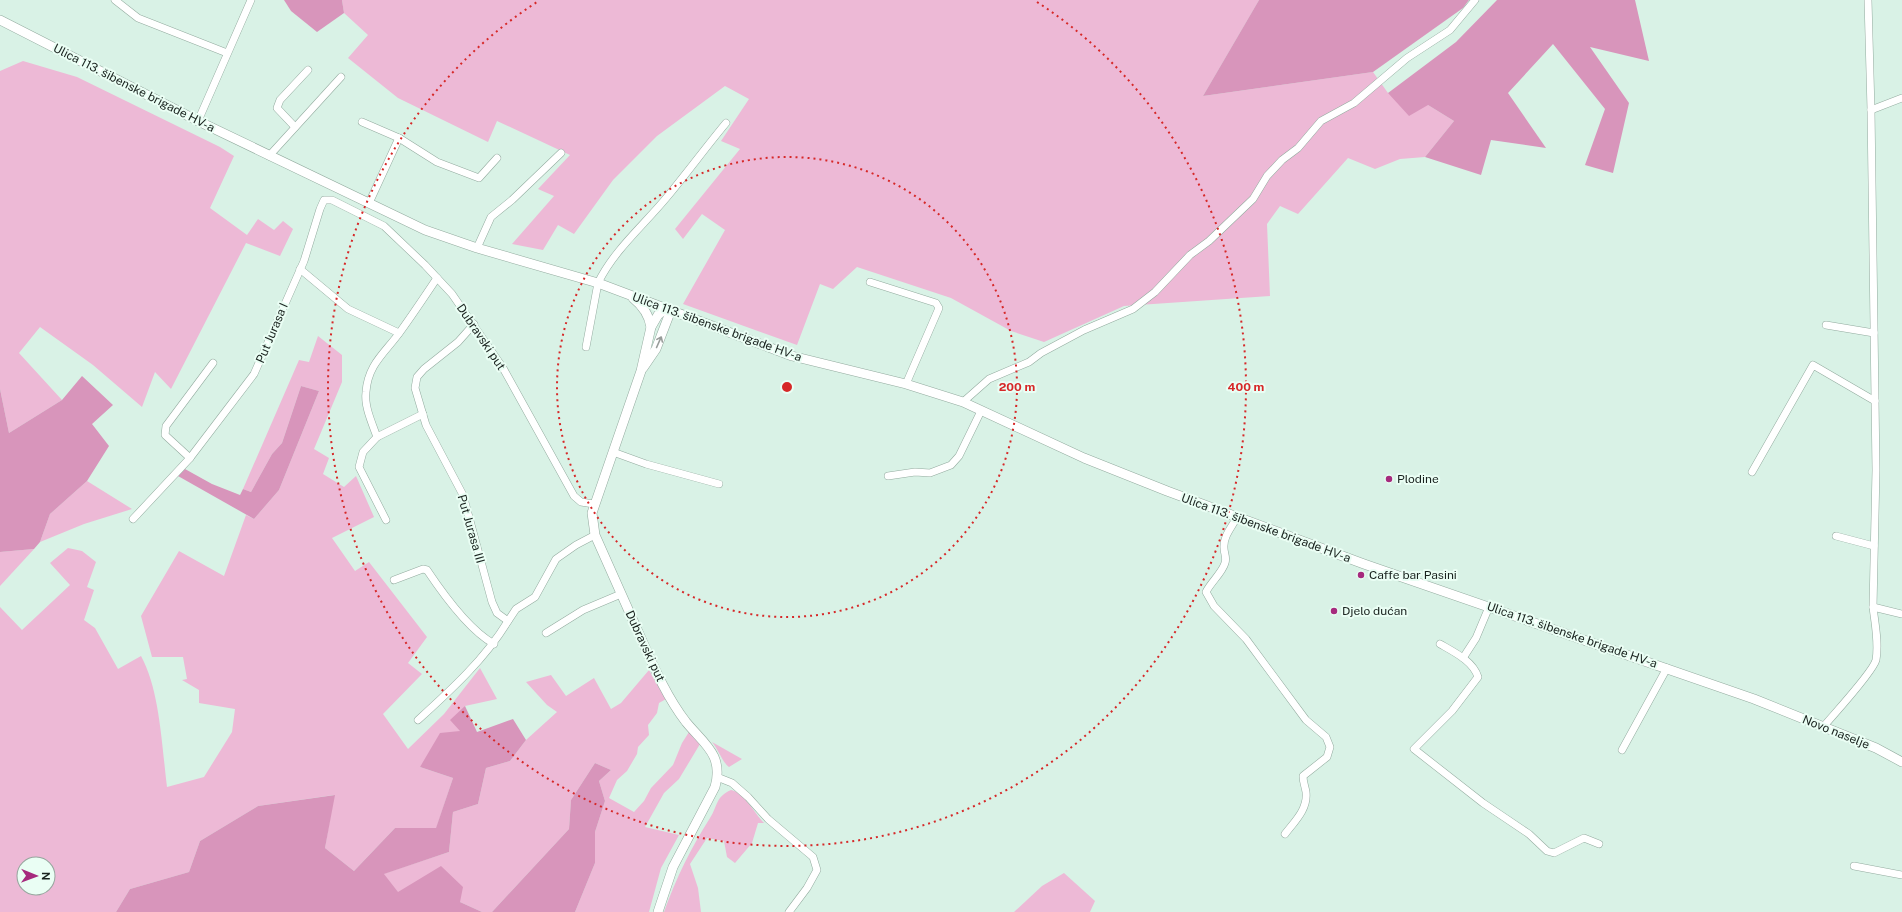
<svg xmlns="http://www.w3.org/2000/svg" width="1902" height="912" font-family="'Public Sans',sans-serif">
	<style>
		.green { fill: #edb9d6; fill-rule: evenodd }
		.forest { fill: #d895bb }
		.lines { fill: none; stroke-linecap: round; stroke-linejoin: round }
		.minor-casing { stroke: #93ab9f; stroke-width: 8 }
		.major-casing { stroke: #93ab9f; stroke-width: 10 }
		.minor { stroke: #fff; stroke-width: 7 }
		.major { stroke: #fff; stroke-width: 9 }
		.oneway { stroke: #989c9a }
		.ring { fill: none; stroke: #d62828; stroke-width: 2; stroke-dasharray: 2 4 }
		.poi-dot { fill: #a62a7d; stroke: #eafef4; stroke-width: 1.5 }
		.labels { text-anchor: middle; stroke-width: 4; stroke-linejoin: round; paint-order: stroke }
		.street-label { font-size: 12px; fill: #19221e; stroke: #eafef4 }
		.poi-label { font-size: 12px; fill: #19221e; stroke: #eafef4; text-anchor: start }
		.centre { fill: #d62828; stroke: #eafef4; stroke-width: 2 }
		.ring-label { font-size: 12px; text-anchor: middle; font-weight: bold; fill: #d62828; stroke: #eafef4; stroke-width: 4; stroke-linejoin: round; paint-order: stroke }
	</style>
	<rect width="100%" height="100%" fill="#d9f2e6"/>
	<g class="green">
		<path d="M 342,0 L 1259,0 L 1203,96 L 1373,72 L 1388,93 L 1428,105 L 1454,121 L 1425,157 L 1400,159 L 1375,169 L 1348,158 L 1298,214 L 1280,206 L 1267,224 L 1270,296 L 1124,306 L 1044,342 L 1011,331 L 951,298 L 857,267 L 833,289 L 820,284 L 797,345 L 683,304 L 725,230 L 702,214 L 683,239 L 675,229 L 740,149 L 721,141 L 749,99 L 725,86 L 657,136 L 613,180 L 574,234 L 558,225 L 543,250 L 512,244 L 554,196 L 538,189 L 570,155 L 497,121 L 488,142 L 398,98 L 348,58 L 368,35 L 344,13 Z"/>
		<path d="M 23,61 L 77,77 L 220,147 L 234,156 L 210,208 L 247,235 L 258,219 L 274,230 L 283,221 L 293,229 L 280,256 L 246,243 L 171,389 L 155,372 L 142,407 L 93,365 L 40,327 L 19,353 L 62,400 L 9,433 L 0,389 L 0,71 Z"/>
		<path d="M 318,336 L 342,355 L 342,382 L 314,449 L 329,458 L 323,474 L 344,487 L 356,476 L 374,517 L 332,538 L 355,571 L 369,562 L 427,637 L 408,663 L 422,674 L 383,714 L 408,749 L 444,714 L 480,668 L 497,699 L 465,706 L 460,731 L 420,767 L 453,778 L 436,829 L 395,828 L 354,871 L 325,848 L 334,795 L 258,806 L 200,841 L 189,872 L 130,889 L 116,912 L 0,912 L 0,607 L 22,630 L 70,585 L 50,563 L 68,548 L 82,551 L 96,562 L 87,587 L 94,590 L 84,620 L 95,628 L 118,669 L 141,656 C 160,690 162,748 167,787 L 204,777 L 232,732 L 235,709 L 199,703 L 199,690 L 182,680 L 187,679 L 183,657 L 152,657 L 141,616 L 179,551 L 224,576 L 246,515 L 254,519 L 279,490 L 319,391 L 301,386 L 282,443 L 272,454 L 251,492 L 243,489 L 299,360 L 309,362 ZM 24,864 L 48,864 L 48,888 L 24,888 Z"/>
		<path d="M 87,481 L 132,509 L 84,524 L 40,542 L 50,514 Z"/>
		<path d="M 34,549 L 0,586 L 0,552 Z"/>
		<path d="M 649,670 L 666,699 L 659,703 L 657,713 L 648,725 L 649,735 L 638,747 L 637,754 L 627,771 L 617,780 L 609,798 L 634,812 L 644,801 L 651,788 L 673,765 L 682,743 L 689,732 L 700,744 L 679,779 L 664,793 L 645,827 L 679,835 L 661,868 L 649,912 L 575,912 L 595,863 L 595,832 L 605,801 L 599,781 L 611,770 L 595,763 L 571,800 L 569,829 L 492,912 L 482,912 L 460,902 L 398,893 L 383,874 L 449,852 L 453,812 L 478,804 L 486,768 L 510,761 L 526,740 L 557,712 L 547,705 L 526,682 L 551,675 L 566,696 L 594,678 L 611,709 L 621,703 Z"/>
		<path d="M 712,742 L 742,759 L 729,767 C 723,763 718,749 712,742 Z"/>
		<path d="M 731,790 C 745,793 754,813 764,823 L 758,823 L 752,843 L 735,863 L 727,857 L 724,841 L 707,838 L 690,864 L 698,888 L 701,912 L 664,912 C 676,878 691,848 710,818 C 718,806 715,797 731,790 Z"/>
		<path d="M 1064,873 L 1095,901 L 1090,912 L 1014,912 L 1042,886 Z"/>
	</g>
	<g class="forest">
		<path d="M 284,0 L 342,0 L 344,13 L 317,32 L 291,11 Z"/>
		<path d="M 1259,0 L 1469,0 L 1463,8 L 1373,72 L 1203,96 Z"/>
		<path d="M 1497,0 L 1635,0 L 1649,61 L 1590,47 L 1629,103 L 1613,173 L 1585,165 L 1605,109 L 1553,44 L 1508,93 L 1546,148 L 1491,140 L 1481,175 L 1425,157 L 1454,121 L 1428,105 L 1409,116 L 1388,93 L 1456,42 Z"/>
		<path d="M 82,376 L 113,405 L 92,424 L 109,446 L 87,481 L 50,514 L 40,542 L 34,549 L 0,552 L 0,389 L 9,433 L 62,400 Z"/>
		<path d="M 301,386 L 319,391 L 279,490 L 254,519 L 178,476 L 185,469 L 212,484 L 240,495 L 243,489 L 251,492 L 272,454 L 282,443 Z"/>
		<path d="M 465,706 L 477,732 L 513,719 L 526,740 L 510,761 L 486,768 L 478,804 L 453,812 L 449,852 L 384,874 L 398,892 L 441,866 L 463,887 L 460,902 L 482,912 L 116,912 L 130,889 L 189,872 L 200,841 L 258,806 L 335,795 L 325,848 L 354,871 L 395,828 L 436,828 L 453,778 L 420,767 L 440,733 L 460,731 L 450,720 Z"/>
		<path d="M 595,763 L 611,770 L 599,781 L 605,801 L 595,832 L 595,863 L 575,912 L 492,912 L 569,829 L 571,800 Z"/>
	</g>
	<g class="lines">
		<defs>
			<g id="minor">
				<path d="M 115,0 L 138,18 L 227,53"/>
				<path d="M 1871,110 L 1902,98"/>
				<path d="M 198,121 L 251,0"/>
				<path d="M 362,122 L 399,138 L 437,162 L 479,178 L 497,158"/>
				<path d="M 295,127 L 277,108 L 280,100 L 308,70"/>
				<path d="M 269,156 L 341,77"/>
				<path d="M 369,203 L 399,138"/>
				<path d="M 477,248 L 491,217 L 512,200 L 561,153"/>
				<path d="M 300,269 L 348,309 L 399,333"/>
				<path d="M 870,282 L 936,303 L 939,308 L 906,384"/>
				<path d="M 474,324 L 458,342 L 424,369 L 417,377 L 415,388 L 426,425 L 463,495 L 492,602 L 497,613 L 508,621 L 516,609 L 535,597 L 556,559 L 576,545 L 595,535"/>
				<path d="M 1826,325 L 1874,333"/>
				<path d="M 586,347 L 598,283 C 614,250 644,225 667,197 C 687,173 706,147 726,123"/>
				<path d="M 963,402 L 989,379 L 1029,362 L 1041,353 L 1084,330 L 1133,309 L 1155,292 L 1190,255 L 1209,241 L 1253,199 L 1267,176 L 1282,160 L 1298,148 L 1321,121 L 1354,103 L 1407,58 L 1450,30 L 1475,0"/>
				<path d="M 377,437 C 372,423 364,406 366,392 C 368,364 385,353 400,332 C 413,314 425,296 437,278"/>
				<path d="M 613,452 L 646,464 L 719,484"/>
				<path d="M 190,458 L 165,435 L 166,426 L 213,363"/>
				<path d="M 1752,472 L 1813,365 L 1875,401"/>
				<path d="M 888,476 L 915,472 L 930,473 L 951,465 L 959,456 L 981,411"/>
				<path d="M 1237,517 C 1232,527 1223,536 1224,548 C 1224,554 1227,557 1225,563 C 1222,573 1211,582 1206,592 L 1214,606 L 1246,639 L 1306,720 L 1326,737 L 1330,747 L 1327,757 L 1303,776 C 1303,782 1305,786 1306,792 C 1308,809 1295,821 1285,834"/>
				<path d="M 133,519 L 190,458 L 254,374 L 304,261 L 320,209 L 324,200 L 332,200 L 384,226 L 425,265 L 452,294 L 503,368 L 574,496 L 581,502 L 594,504"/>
				<path d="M 386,520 L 359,467 L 363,452 L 377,437 L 423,414"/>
				<path d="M 1836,536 L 1874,546"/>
				<path d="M 394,580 L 423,569 L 427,570 C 443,594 469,630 494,644"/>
				<path d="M 1873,607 L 1902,614"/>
				<path d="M 546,633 L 583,610 L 621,594"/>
				<path d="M 1440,644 C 1454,652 1473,661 1478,677 L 1452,711 L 1414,749 L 1483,803 L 1529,834 L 1547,851 L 1554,853 L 1584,838 L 1599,844"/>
				<path d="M 1463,658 L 1476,638 L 1489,607"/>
				<path d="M 418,720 C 451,690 485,659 508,621"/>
				<path d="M 1824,726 C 1834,714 1873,672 1876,660 C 1879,643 1875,624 1873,607 L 1876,470 L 1871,110 L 1868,0"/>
				<path d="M 1622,750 L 1667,668"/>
				<path d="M 717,777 L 732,783 L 748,797 L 768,819 L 813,857 L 817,870 L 807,888 L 789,912"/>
				<path d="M 1854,866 L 1902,875"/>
			</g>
			<g id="major">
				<path d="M 0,20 L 198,121 L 425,230 L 477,248 L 598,283 L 792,356 L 906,384 L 963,402 L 1084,458 L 1167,491 L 1364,564 L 1754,699 L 1876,748 L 1902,762"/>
				<path d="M 633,298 C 643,306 649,315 651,327"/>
				<path d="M 643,368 L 656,349 L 671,310"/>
				<path d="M 658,912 L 673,867 L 715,787 C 724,755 704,744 686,722 C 666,696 653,665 640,636 C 625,602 610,569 595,535 L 592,513 L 641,371 L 651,327 L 658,315 L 666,308"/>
			</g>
		</defs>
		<use href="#minor" class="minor-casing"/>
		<use href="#major" class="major-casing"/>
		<use href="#minor" class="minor"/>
		<use href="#major" class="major"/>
	</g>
	<defs><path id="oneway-shaft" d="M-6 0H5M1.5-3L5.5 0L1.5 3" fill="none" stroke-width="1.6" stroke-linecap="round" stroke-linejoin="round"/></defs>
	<use class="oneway" href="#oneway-shaft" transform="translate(659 342) rotate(-66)"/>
	<g class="ring">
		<circle cx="787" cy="387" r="230"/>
		<path d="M1037 2A459 459 0 1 1 537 2"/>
	</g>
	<g class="poi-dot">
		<circle cx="1389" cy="479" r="4"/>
		<circle cx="1361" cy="575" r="4"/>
		<circle cx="1334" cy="611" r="4"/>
	</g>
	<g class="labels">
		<g class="street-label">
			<text transform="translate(134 88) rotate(27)" y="4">Ulica 113. šibenske brigade HV-a</text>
			<text transform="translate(717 327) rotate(20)" y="4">Ulica 113. šibenske brigade HV-a</text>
			<text transform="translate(272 333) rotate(-67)" y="4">Put Jurasa I</text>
			<text transform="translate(481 337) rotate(56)" y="4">Dubravski put</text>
			<text transform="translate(1266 528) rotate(20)" y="4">Ulica 113. šibenske brigade HV-a</text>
			<text transform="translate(471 529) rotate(74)" y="4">Put Jurasa III</text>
			<text transform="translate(1572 635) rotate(19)" y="4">Ulica 113. šibenske brigade HV-a</text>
			<text transform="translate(645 646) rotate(65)" y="4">Dubravski put</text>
			<text transform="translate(1836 732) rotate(22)" y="4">Novo naselje</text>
		</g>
		<g class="poi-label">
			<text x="1397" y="483">Plodine</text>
			<text x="1369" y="579">Caffe bar Pasini</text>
			<text x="1342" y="615">Djelo dućan</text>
		</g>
	</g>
	<circle cx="787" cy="387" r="6" class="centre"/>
	<g class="ring-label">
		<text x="1017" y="391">200 m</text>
		<text x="1246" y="391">400 m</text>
	</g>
	<g transform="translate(36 876) rotate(91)"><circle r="19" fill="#eafef4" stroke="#96a69e"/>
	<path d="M0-3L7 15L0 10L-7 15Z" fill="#a62a7d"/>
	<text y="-6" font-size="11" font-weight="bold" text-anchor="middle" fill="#19221e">N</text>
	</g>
</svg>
